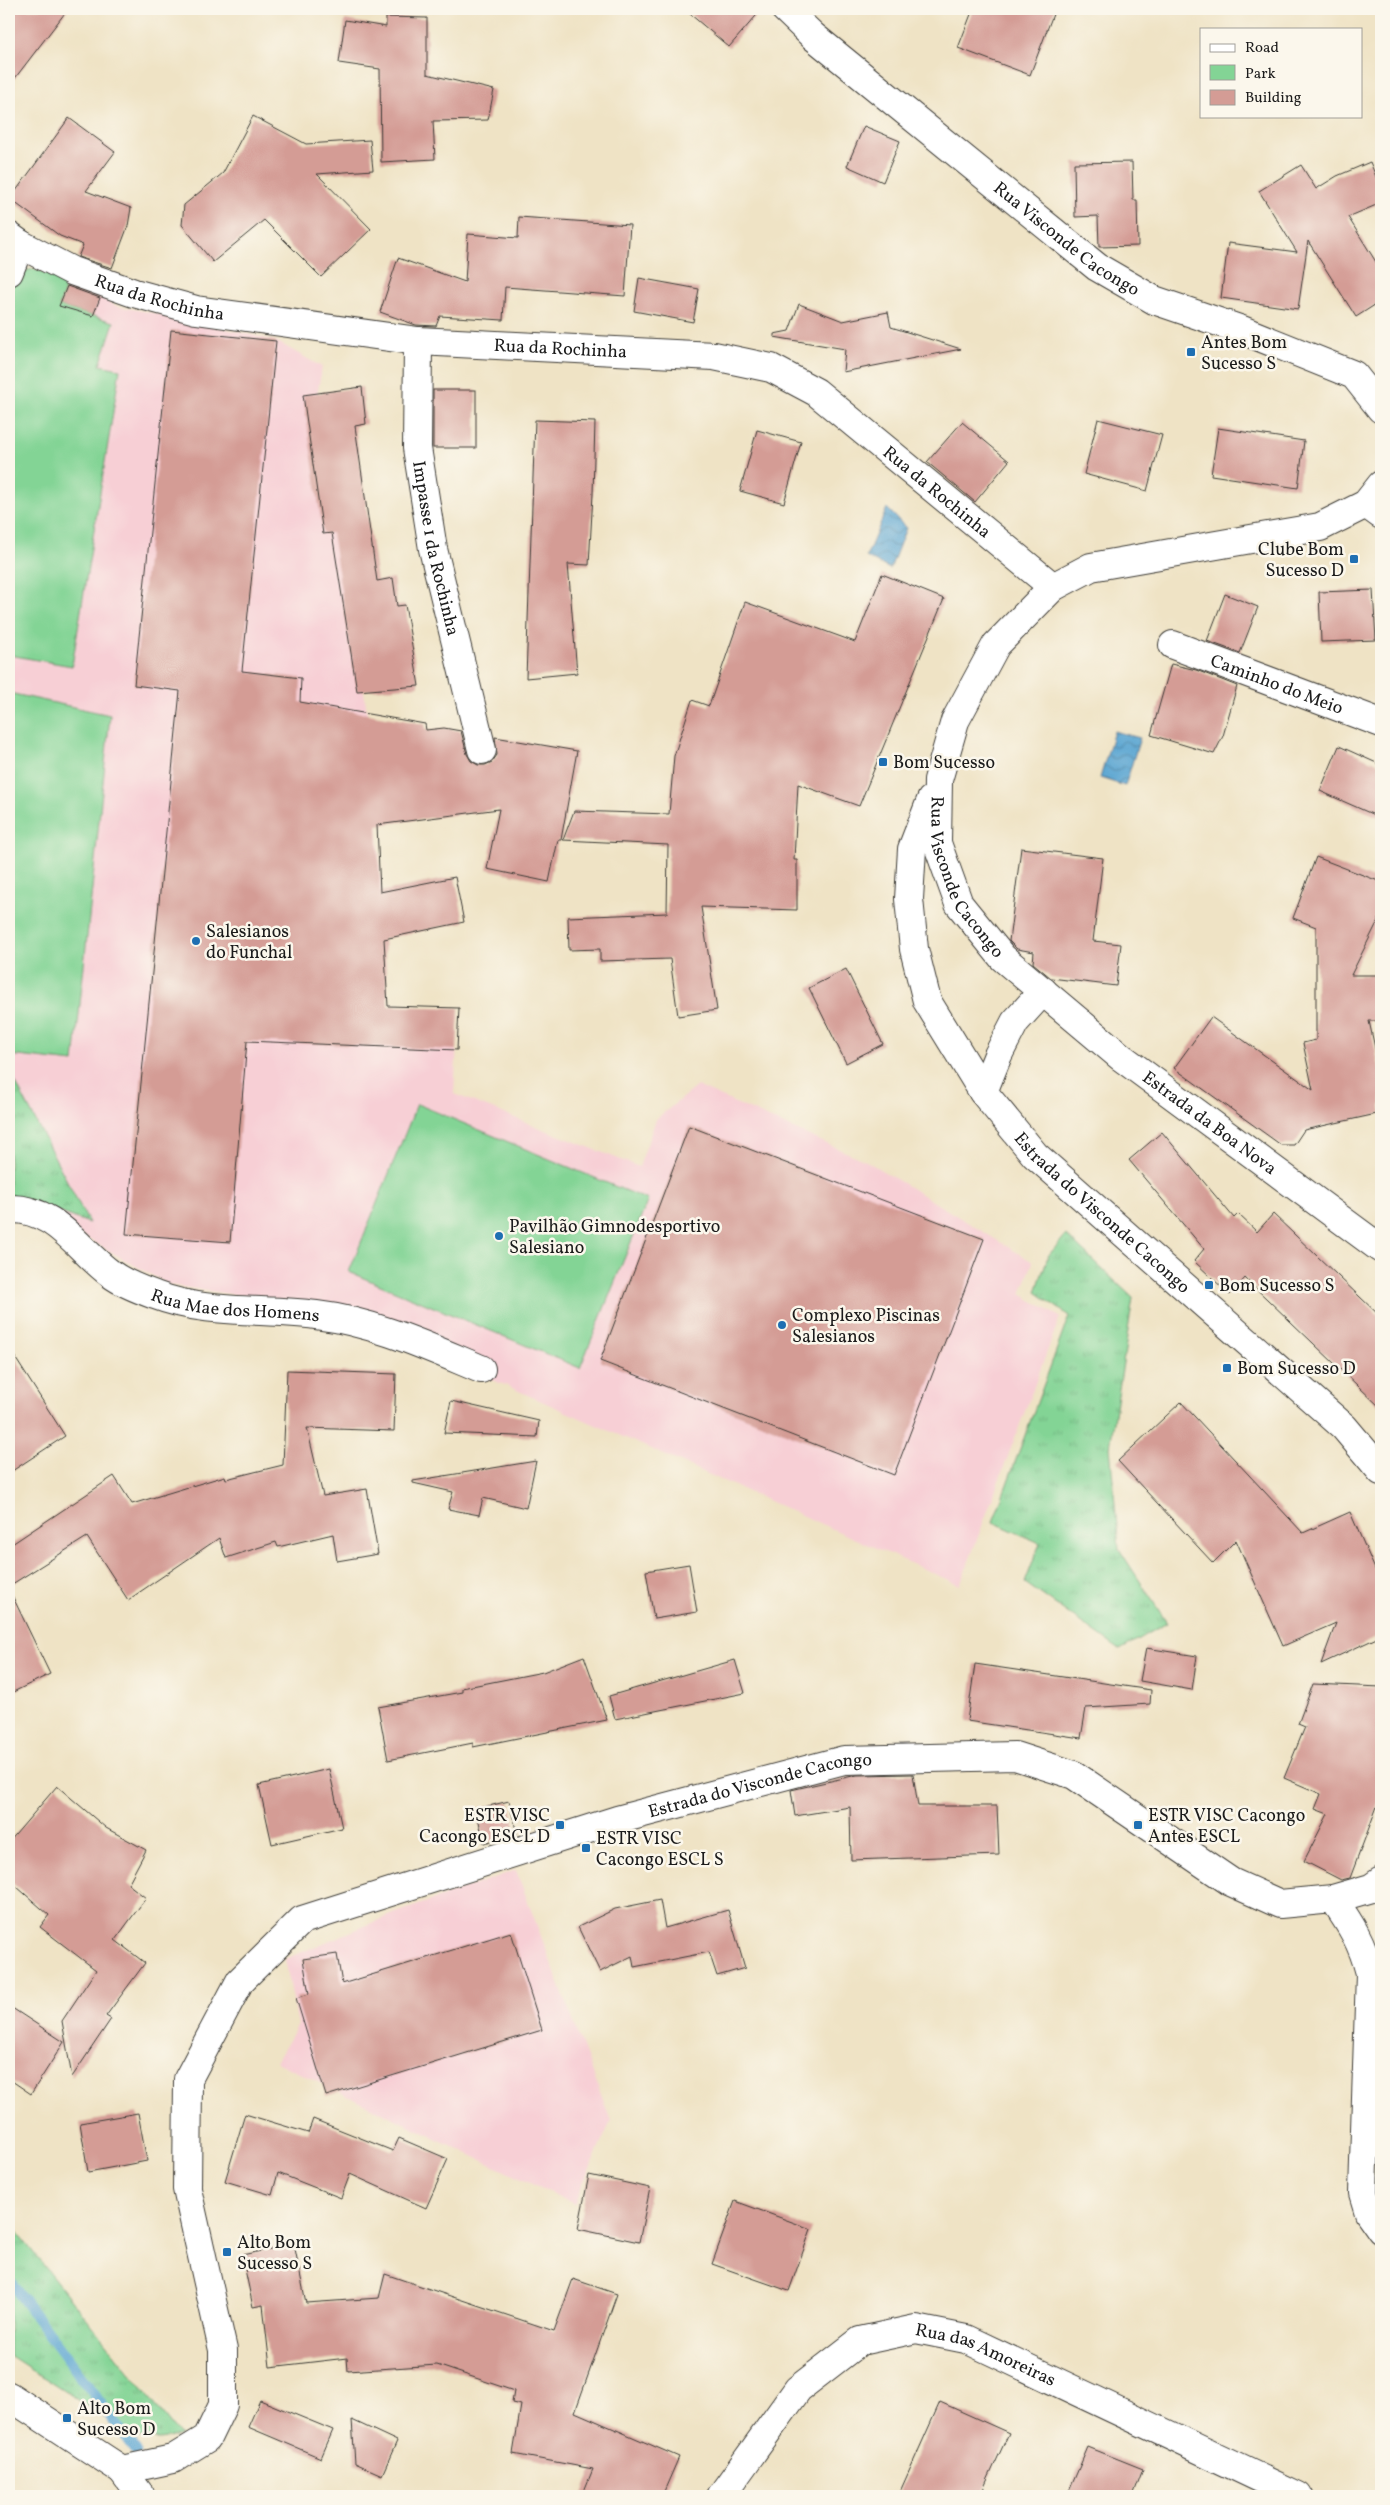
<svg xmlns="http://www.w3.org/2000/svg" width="1390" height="2505" font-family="Vollkorn,serif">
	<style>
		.built { fill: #f7cfd5 }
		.grass { fill: url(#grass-tufts); stroke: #507858 }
		.green { fill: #83d495; stroke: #507858 }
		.water { fill: url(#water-waves); stroke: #3a6076 }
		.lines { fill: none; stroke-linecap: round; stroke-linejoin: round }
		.stream { stroke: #58a4d1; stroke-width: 11 }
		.building { fill: #d49c95 }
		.street-casing { stroke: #3c3a35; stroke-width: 30 }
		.secondary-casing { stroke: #3c3a35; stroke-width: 30 }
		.street { stroke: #fff; stroke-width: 28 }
		.secondary { stroke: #fff; stroke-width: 28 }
		.poi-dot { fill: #1f6fb2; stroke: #fbf7ec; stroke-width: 2 }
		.labels { text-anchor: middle; stroke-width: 5; stroke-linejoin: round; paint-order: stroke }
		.street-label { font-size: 18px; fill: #1c1c1c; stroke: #fbf7ec }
		.poi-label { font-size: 18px; fill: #1c1c1c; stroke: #fbf7ec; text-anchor: start }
	</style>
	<defs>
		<pattern id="grass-tufts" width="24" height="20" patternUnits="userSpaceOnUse" patternTransform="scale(1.25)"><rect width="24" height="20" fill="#83d495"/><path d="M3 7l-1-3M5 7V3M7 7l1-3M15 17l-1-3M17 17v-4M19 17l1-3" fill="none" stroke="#71b580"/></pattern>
		<pattern id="water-waves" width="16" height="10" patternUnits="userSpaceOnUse" patternTransform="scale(1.25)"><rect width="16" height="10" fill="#58a4d1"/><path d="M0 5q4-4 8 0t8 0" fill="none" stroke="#4885a9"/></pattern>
	</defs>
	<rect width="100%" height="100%" fill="#fbf7ec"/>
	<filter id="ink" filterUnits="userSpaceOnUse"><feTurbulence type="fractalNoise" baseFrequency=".02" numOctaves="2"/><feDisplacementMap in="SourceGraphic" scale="10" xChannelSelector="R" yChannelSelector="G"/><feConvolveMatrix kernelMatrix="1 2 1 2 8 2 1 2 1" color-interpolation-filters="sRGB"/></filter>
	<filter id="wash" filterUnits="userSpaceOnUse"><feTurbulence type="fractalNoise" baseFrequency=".0096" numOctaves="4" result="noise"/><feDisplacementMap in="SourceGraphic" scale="20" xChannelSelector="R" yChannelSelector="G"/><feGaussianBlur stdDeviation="1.12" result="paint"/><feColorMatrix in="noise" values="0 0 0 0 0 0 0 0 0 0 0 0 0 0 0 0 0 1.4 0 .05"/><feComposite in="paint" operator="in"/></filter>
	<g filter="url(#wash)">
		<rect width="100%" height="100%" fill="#efe3c5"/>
		<g class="built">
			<path d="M 33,269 L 69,279 L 116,306 L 182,318 L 276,341 L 322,367 L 314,413 L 344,565 L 367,711 L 376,800 L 388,1006 L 459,1008 L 454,1094 L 639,1167 L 656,1119 L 697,1086 L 868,1162 L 1033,1262 L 1021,1294 L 1060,1317 L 960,1585 L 505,1385 L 283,1302 L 169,1285 L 9,1194 L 9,284 Z"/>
			<path d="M 516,1870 L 611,2121 L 574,2204 L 276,2062 L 298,2025 L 285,1959 L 396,1913 Z"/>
		</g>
		<g class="grass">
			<path d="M 9,1070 L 89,1223 L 9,1194 Z"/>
			<path d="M 1066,1235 L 1133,1298 L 1110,1447 L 1119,1549 L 1167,1623 L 1120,1650 L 1025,1583 L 1040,1543 L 993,1522 L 1069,1316 L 1036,1292 L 1048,1256 Z"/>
			<path d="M 9,2222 L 180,2436 L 159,2439 L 136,2437 L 9,2355 Z"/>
		</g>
		<g class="green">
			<path d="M 33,269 L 69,279 L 59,306 L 114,322 L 100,365 L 120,369 L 72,666 L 9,655 L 9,284 L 20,272 Z"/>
			<path d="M 9,693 L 110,715 L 74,1062 L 9,1055 Z"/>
			<path d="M 417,1104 L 648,1200 L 580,1368 L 349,1272 Z"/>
		</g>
		<g class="water">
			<path d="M 887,508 L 906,528 L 890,569 L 866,557 Z"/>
			<path d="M 1114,731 L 1140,738 L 1125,786 L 1100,778 Z"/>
		</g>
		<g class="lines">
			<path class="stream" d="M 9,2280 L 136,2451"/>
		</g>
		<g id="blocks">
			<g class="building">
				<path d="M 9,9 L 68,9 L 9,86 Z"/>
				<path d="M 684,9 L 762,9 L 729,47 Z"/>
				<path d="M 973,9 L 1055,9 L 1030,75 L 958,48 Z"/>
				<path d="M 386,17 L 427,18 L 427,74 L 494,90 L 488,120 L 433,121 L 435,159 L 381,162 L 380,69 L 339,63 L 345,20 L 386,27 Z"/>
				<path d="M 253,116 L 306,144 L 370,140 L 373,170 L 317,174 L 371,229 L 321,277 L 264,220 L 213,262 L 182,225 L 184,205 L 223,173 Z"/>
				<path d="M 69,118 L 115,152 L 86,191 L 131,208 L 128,226 L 112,268 L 78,257 L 83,245 L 60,236 L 10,199 Z"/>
				<path d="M 864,126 L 900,141 L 883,182 L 847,166 Z"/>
				<path d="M 1132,162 L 1133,200 L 1137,200 L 1138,246 L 1099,247 L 1098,216 L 1075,217 L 1074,163 Z"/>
				<path d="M 1370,162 L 1381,189 L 1381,203 L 1348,217 L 1381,270 L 1381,301 L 1356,317 L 1308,241 L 1298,309 L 1221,298 L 1228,243 L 1297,252 L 1259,191 L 1301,165 L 1316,189 L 1337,176 Z"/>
				<path d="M 519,217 L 630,225 L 625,296 L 505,287 L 503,320 L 440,316 L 436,326 L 416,325 L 380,312 L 398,258 L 465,282 L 468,234 L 518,238 Z"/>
				<path d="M 639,278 L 699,289 L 693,322 L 634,311 Z"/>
				<path d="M 67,286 L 100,298 L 93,316 L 59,306 Z"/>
				<path d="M 799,304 L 843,321 L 888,312 L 891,327 L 961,349 L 843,372 L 845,349 L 774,337 L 774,334 L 789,331 Z"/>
				<path d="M 171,330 L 276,341 L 242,671 L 301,678 L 300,702 L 425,724 L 426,730 L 444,728 L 461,731 L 467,754 L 471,761 L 478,765 L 485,765 L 492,762 L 497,755 L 495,737 L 577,751 L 561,840 L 558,840 L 549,882 L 487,869 L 499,809 L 377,825 L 380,892 L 455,877 L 464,922 L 384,939 L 388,1006 L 459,1008 L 457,1050 L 247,1041 L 230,1242 L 126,1234 L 180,691 L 134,685 Z"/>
				<path d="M 362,387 L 366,424 L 355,426 L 377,581 L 393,578 L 397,606 L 405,605 L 419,686 L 357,691 L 332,533 L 323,534 L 303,395 Z"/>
				<rect x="433" y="390" width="43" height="58"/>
				<path d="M 1098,419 L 1162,435 L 1147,491 L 1084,474 Z"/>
				<path d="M 535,420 L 595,422 L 593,494 L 589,565 L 568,564 L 577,673 L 526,678 Z"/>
				<path d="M 962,422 L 1009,461 L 975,502 L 927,462 Z"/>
				<path d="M 1218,428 L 1304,441 L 1298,488 L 1211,475 Z"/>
				<path d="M 757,430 L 801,442 L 784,503 L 740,491 Z"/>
				<path d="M 882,574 L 944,599 L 859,806 L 798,784 L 794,860 L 797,860 L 797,910 L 701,907 L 717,1010 L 678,1016 L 670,959 L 600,961 L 600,949 L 569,950 L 568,917 L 667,913 L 668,845 L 563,840 L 574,811 L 669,814 L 674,756 L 692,700 L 709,706 L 745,602 L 855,642 Z"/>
				<path d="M 1373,590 L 1376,640 L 1321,642 L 1319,592 Z"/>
				<path d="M 1225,594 L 1258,607 L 1240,653 L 1207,641 Z"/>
				<path d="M 1171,664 L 1196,670 L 1237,686 L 1223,736 L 1214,754 L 1151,735 Z"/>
				<path d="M 1339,746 L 1381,765 L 1381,818 L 1320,791 Z"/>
				<path d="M 1021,848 L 1103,858 L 1093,941 L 1121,944 L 1116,986 L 1051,978 L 1033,963 L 1034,952 L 1017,949 L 1009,941 Z"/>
				<path d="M 1316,857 L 1381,882 L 1381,915 L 1351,975 L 1381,975 L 1381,1021 L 1369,1021 L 1381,1075 L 1381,1113 L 1304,1130 L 1294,1145 L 1281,1145 L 1174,1068 L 1211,1017 L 1313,1090 L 1303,1043 L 1316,1040 L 1316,927 L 1293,918 Z"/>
				<path d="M 846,969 L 883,1044 L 846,1063 L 809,988 Z"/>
				<path d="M 689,1126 L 984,1239 L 894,1475 L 600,1361 Z"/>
				<path d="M 1162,1132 L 1234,1218 L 1238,1214 L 1257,1232 L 1273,1214 L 1381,1317 L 1381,1408 L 1245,1278 L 1230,1295 L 1194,1261 L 1204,1249 L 1129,1160 Z"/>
				<path d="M 9,1348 L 65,1436 L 9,1473 Z"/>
				<path d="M 287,1370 L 396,1374 L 394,1431 L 307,1428 L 323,1496 L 367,1489 L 378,1554 L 337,1561 L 333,1534 L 278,1547 L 276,1542 L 226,1558 L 219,1538 L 128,1600 L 87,1537 L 9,1586 L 9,1546 L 114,1476 L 132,1504 L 225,1476 L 226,1479 L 283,1465 Z"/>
				<path d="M 451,1401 L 539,1421 L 537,1437 L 444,1433 Z"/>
				<path d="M 1181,1402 L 1303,1533 L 1350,1512 L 1381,1583 L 1381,1636 L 1321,1664 L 1336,1623 L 1283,1646 L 1236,1540 L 1213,1563 L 1118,1461 Z"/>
				<path d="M 536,1461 L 526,1508 L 483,1498 L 479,1515 L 448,1509 L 453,1492 L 413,1483 L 413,1481 Z"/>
				<path d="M 689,1564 L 697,1612 L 654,1619 L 646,1571 Z"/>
				<path d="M 9,1589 L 50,1674 L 9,1694 Z"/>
				<path d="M 1146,1648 L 1197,1656 L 1192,1690 L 1140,1681 Z"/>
				<path d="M 584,1656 L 607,1720 L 473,1747 L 473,1743 L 388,1760 L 378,1707 L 462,1692 L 462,1688 L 543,1672 Z"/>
				<path d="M 735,1660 L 745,1693 L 615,1719 L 609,1696 Z"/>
				<path d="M 975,1664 L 1151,1690 L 1150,1704 L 1086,1708 L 1081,1738 L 967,1721 Z"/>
				<path d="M 1313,1684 L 1381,1687 L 1381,1796 L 1350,1878 L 1341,1880 L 1304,1861 L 1328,1814 L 1315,1809 L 1321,1794 L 1284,1778 L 1305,1727 L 1298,1724 Z"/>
				<path d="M 329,1769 L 342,1828 L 272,1844 L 259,1785 Z"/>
				<path d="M 913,1774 L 918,1806 L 997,1806 L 999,1855 L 851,1860 L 850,1807 L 795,1816 L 791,1790 L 857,1775 Z"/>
				<path d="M 57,1786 L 106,1828 L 146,1850 L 128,1884 L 146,1898 L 115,1940 L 145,1963 L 106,2016 L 111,2019 L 72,2077 L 62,2021 L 96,1970 L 40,1927 L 49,1915 L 9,1880 L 9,1842 Z"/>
				<path d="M 509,1801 L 517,1834 L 484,1843 L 476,1809 Z"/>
				<path d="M 660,1900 L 665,1928 L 728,1910 L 745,1968 L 717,1976 L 709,1952 L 634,1967 L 632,1956 L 600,1972 L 578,1927 L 615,1909 Z"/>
				<path d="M 511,1932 L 542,2030 L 326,2096 L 296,1998 L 309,1994 L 303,1959 L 337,1954 L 342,1984 Z"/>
				<path d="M 9,2006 L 64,2042 L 31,2094 L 9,2079 Z"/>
				<path d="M 138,2113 L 147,2161 L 88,2172 L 80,2123 Z"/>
				<path d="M 245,2114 L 308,2133 L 313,2119 L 393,2151 L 399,2138 L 448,2159 L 426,2208 L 350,2174 L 341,2198 L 278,2173 L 272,2195 L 225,2181 Z"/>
				<path d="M 589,2175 L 650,2188 L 639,2242 L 578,2229 Z"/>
				<path d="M 735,2201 L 811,2229 L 789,2291 L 712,2264 Z"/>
				<path d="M 294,2244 L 306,2303 L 379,2298 L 385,2274 L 554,2331 L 573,2279 L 617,2294 L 575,2412 L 679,2457 L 662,2496 L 582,2496 L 593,2469 L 513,2454 L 521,2405 L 512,2403 L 514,2391 L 437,2365 L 348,2371 L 347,2358 L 270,2367 L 263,2305 L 253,2307 L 242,2255 Z"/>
				<path d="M 260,2400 L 333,2430 L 321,2458 L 248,2427 Z"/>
				<path d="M 940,2402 L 1009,2433 L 980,2496 L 898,2496 Z"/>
				<path d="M 352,2420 L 397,2441 L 382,2475 L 355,2463 Z"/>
				<path d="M 1088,2447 L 1143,2469 L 1133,2496 L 1067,2496 Z"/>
			</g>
		</g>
	</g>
	<g filter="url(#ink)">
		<use href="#blocks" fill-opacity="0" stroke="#3c3a35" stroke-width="1"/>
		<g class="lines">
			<defs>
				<g id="street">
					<path d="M 9,272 L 20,244"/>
					<path id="s1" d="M 418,341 L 417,448 L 433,549 L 482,750"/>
					<path d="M 1366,504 L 1381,515"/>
					<path id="s2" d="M 1173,645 L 1381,723"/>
					<path id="s3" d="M 9,1209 C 55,1207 78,1250 111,1274 C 123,1283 141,1290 155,1295 C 207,1315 262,1308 316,1315 C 375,1322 428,1347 481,1369"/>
					<path d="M 1333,1899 C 1351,1925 1362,1942 1370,1973 L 1363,2193 L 1369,2213 L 1381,2230"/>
					<path d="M 122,2470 L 141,2496"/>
					<path id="s4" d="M 721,2496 L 798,2389 L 860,2341 L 916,2329 L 966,2339 L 1298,2496"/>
				</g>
				<g id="secondary">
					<path id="s5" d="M 785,9 L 813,36 L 1097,267 L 1154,300 L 1242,330 L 1354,375 L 1381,409"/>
					<path id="s6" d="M 9,236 L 20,244 L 72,271 L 134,293 L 196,310 L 418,341 L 714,356 L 771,368 L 816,392 L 1053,587"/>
					<path id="s7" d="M 1381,485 L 1366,504 L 1320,527 L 1091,567 L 1053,587 L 996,645 L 955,721 L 938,780 L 937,843 L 959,904 L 1003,958 L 1121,1057 L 1381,1249"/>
					<path d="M 931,800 L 912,849 L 909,899 L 914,949 L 927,1001 L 983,1092"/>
					<path id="s8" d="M 1043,991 L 1015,1022 L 998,1055 L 983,1092 L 1035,1155 L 1344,1427 L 1381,1471"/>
					<path id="s9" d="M 9,2396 L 122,2470 L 173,2459 L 207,2438 L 223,2405 L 223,2350 L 187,2189 L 188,2079 L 240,1981 L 302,1920 L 617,1820 L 844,1760 L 1015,1756 L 1074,1775 L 1231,1882 L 1280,1904 L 1333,1899 L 1371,1888 L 1381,1881"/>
				</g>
			</defs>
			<use href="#street" class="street-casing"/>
			<use href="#secondary" class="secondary-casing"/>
			<use href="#street" class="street"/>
			<use href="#secondary" class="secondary"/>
		</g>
	</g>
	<g class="poi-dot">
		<rect x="1186" y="347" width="10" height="10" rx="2.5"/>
		<rect x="1349" y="554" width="10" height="10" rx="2.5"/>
		<rect x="878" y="757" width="10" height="10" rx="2.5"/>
		<circle cx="196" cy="941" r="5"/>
		<circle cx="499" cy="1236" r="5"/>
		<rect x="1204" y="1280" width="10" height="10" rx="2.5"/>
		<circle cx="782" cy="1325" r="5"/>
		<rect x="1222" y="1363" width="10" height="10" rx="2.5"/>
		<rect x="555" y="1820" width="10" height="10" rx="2.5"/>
		<rect x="1133" y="1820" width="10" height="10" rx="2.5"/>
		<rect x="581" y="1843" width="10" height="10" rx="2.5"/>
		<rect x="222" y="2247" width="10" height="10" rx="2.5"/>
		<rect x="62" y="2413" width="10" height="10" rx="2.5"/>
	</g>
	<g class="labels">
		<g class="street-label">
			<text dy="6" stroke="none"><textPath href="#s5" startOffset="364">Rua Visconde Cacongo</textPath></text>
			<text dy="6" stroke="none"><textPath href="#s6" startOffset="164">Rua da Rochinha</textPath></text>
			<text dy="6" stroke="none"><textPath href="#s6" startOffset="569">Rua da Rochinha</textPath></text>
			<text dy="6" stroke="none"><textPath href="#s6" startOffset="989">Rua da Rochinha</textPath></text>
			<text dy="6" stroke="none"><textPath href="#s1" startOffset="209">Impasse 1 da Rochinha</textPath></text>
			<text dy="6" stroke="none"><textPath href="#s2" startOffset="111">Caminho do Meio</textPath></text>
			<text dy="6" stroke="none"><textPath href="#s7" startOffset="685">Rua Visconde Cacongo</textPath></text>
			<text dy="6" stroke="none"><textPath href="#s7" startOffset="1042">Estrada da Boa Nova</textPath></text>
			<text dy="6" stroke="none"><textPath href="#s8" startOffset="289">Estrada do Visconde Cacongo</textPath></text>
			<text dy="6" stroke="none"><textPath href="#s3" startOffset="255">Rua Mae dos Homens</textPath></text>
			<text dy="6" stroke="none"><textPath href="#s9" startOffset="1270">Estrada do Visconde Cacongo</textPath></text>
			<text dy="6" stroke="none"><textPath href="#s4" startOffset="342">Rua das Amoreiras</textPath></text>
		</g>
		<g class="poi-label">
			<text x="1201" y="348">Antes Bom<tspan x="1201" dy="21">Sucesso S</tspan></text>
			<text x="1344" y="555" text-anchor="end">Clube Bom<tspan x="1344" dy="21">Sucesso D</tspan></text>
			<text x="893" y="768">Bom Sucesso</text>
			<text x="206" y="937">Salesianos<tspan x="206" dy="21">do Funchal</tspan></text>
			<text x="509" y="1232">Pavilhão Gimnodesportivo<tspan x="509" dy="21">Salesiano</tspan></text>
			<text x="1219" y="1291">Bom Sucesso S</text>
			<text x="792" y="1321">Complexo Piscinas<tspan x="792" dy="21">Salesianos</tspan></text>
			<text x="1237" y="1374">Bom Sucesso D</text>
			<text x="550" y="1821" text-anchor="end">ESTR VISC<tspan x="550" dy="21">Cacongo ESCL D</tspan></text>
			<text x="1148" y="1821">ESTR VISC Cacongo<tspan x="1148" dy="21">Antes ESCL</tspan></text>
			<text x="596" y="1844">ESTR VISC<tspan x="596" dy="21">Cacongo ESCL S</tspan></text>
			<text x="237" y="2248">Alto Bom<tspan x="237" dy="21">Sucesso S</tspan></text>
			<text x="77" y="2414">Alto Bom<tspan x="77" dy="21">Sucesso D</tspan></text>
		</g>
	</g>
	<rect width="1390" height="2505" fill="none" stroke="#fbf7ec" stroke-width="30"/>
	<rect x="1200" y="28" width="162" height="90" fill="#fbf7ec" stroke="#a29f99"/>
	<rect x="1210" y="44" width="25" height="8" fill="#ffffff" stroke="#a29f99"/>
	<text x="1245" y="52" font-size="15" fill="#1c1c1c">Road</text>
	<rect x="1210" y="65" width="25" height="15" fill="#83d495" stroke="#a29f99"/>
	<text x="1245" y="78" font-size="15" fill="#1c1c1c">Park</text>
	<rect x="1210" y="90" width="25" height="15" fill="#d49c95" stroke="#a29f99"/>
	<text x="1245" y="102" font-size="15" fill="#1c1c1c">Building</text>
</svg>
